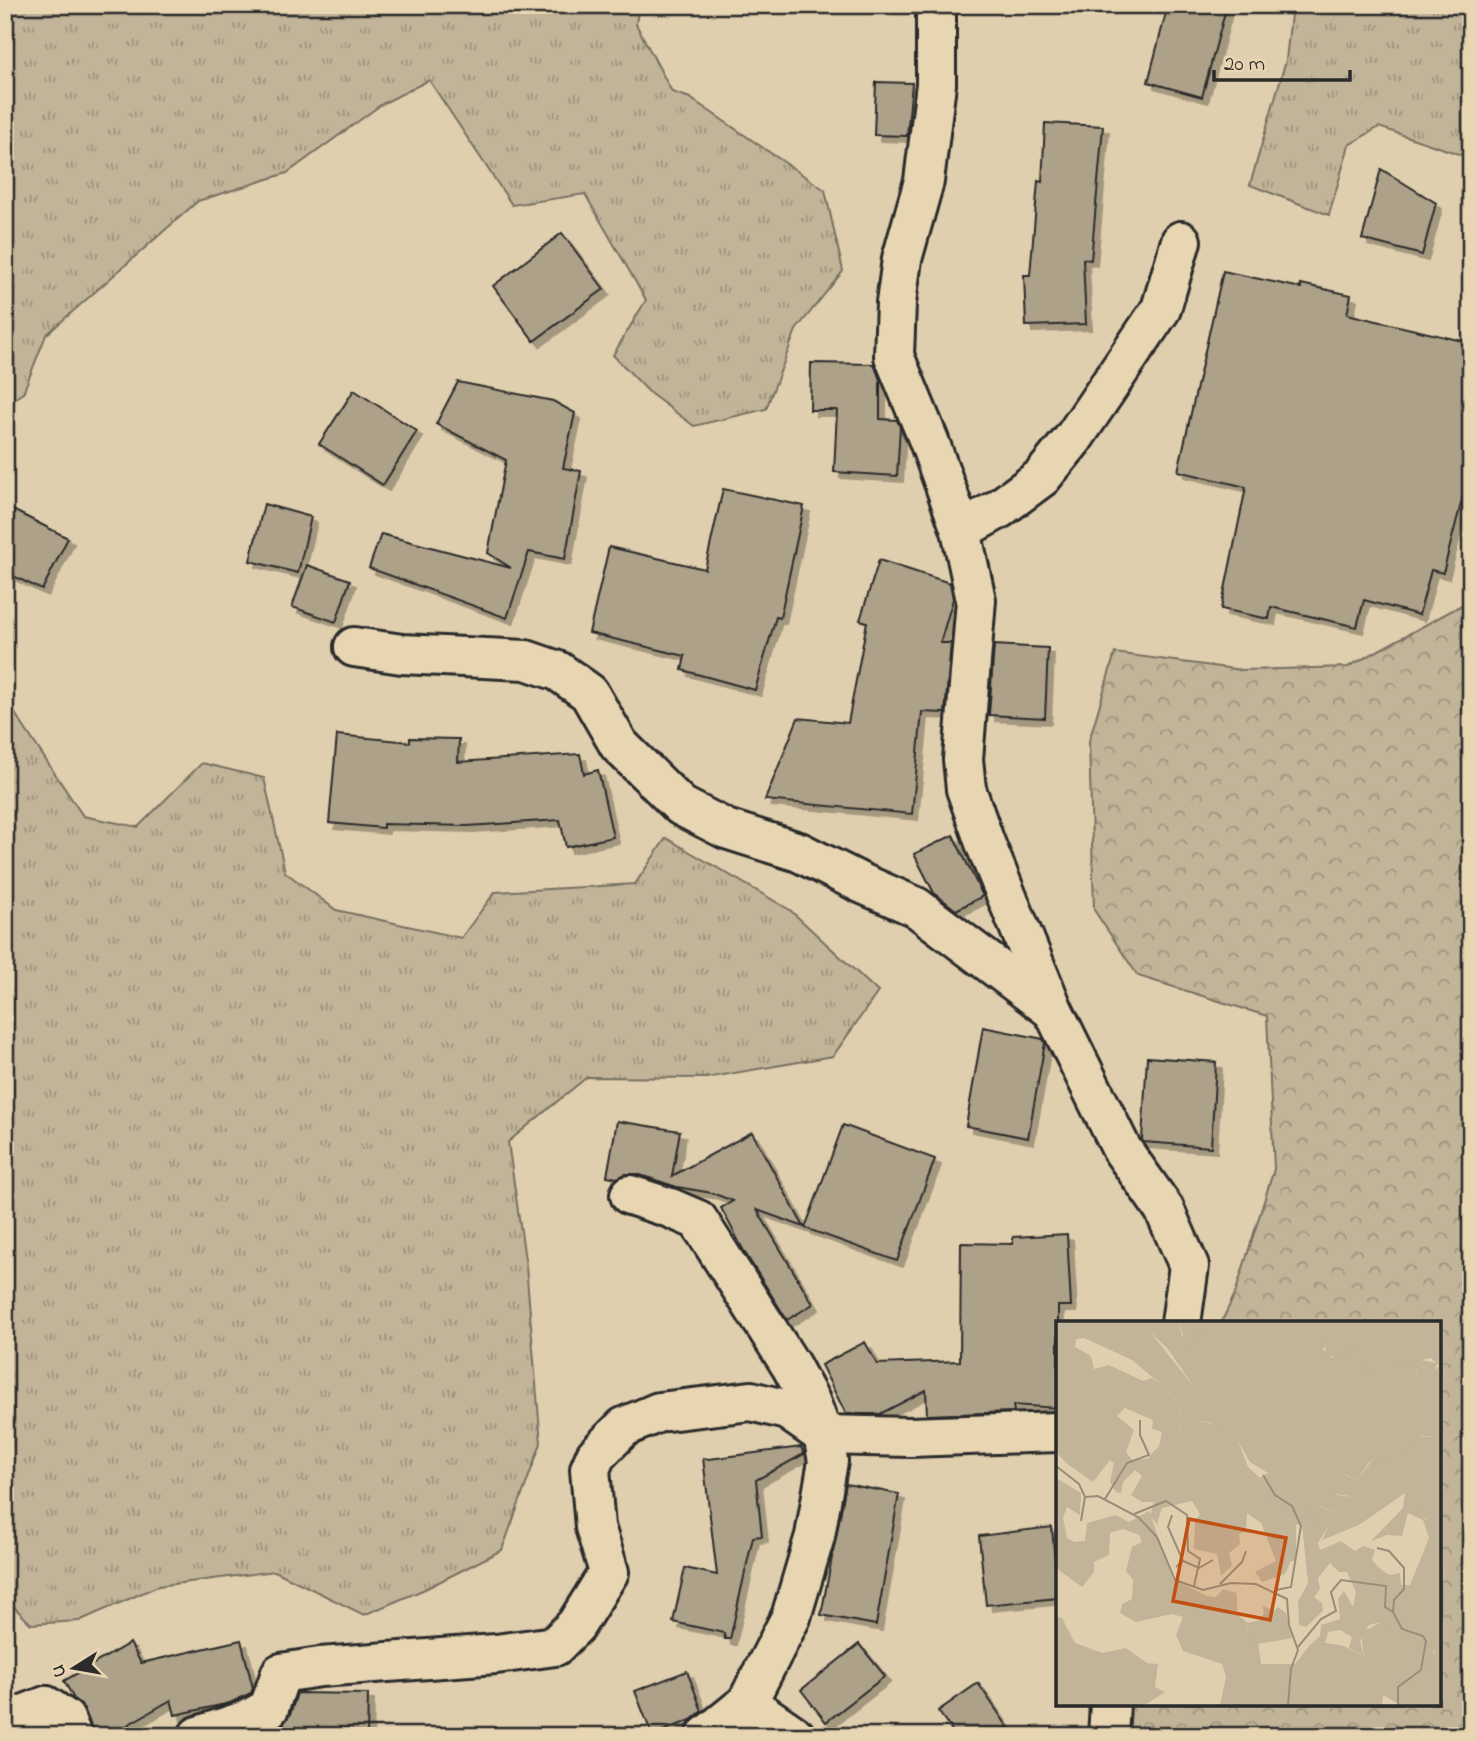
<svg xmlns="http://www.w3.org/2000/svg" width="1476" height="1741" font-family="'Indie Flower',sans-serif">
	<style>
		.grass { fill: url(#grass-tufts); stroke: #767062; stroke-width: 2 }
		.forest { fill: url(#forest-crowns); stroke: #767062; stroke-width: 2 }
		.building { fill: #aea189; stroke: #2b2b2b; stroke-width: 2; filter: url(#shadow) }
		.lines { fill: none; stroke-linecap: round; stroke-linejoin: round }
		.street-casing { stroke: #2b2b2b; stroke-width: 44 }
		.street { stroke: #e8d6b3; stroke-width: 38 }
		.inset-road { fill: none; stroke: #988d7a; stroke-width: 2 }
		.view { fill: #c25012; fill-opacity: 0.15; stroke: #c25012; stroke-width: 3.5 }
		.inset-edge { fill: none; stroke: #2b2b2b; stroke-width: 3.5 }
	</style>
	<defs>
		<pattern id="grass-tufts" width="24" height="20" patternUnits="userSpaceOnUse" patternTransform="scale(1.75)"><rect width="24" height="20" fill="#c2b498"/><path d="M3 7l-1-3M5 7V3M7 7l1-3M15 17l-1-3M17 17v-4M19 17l1-3" fill="none" stroke="#9e937c"/></pattern>
		<pattern id="forest-crowns" width="20" height="18" patternUnits="userSpaceOnUse" patternTransform="scale(1.75)"><rect width="20" height="18" fill="#c2b498"/><path d="M2 6a3 3 0 1 1 6 0M12 15a3 3 0 1 1 6 0" fill="none" stroke="#9e937c"/></pattern>
		<filter id="shadow"><feDropShadow dx="6" dy="6" stdDeviation="0" flood-color="#0004"/></filter>
	</defs>
	<rect width="100%" height="100%" fill="#e0cfae"/>
	<filter id="ink" filterUnits="userSpaceOnUse"><feTurbulence type="fractalNoise" baseFrequency=".0143" numOctaves="2"/><feDisplacementMap in="SourceGraphic" scale="14" xChannelSelector="R" yChannelSelector="G"/><feConvolveMatrix kernelMatrix="1 2 1 2 8 2 1 2 1" color-interpolation-filters="sRGB"/></filter>
	<g filter="url(#ink)">
		<g class="grass">
			<path d="M 5,5 L 639,5 L 636,24 L 672,92 L 690,98 L 825,190 L 843,271 L 796,330 L 766,409 L 694,426 L 651,394 L 613,355 L 646,300 L 585,194 L 512,205 L 429,80 L 382,104 L 287,173 L 198,201 L 46,335 L 23,393 L 5,405 Z"/>
			<path d="M 1292,5 L 1471,5 L 1471,158 L 1379,127 L 1349,145 L 1329,215 L 1250,185 L 1286,60 Z"/>
			<path d="M 5,709 L 12,709 L 83,816 L 138,827 L 202,763 L 264,778 L 285,872 L 336,910 L 461,938 L 495,892 L 635,884 L 666,838 L 790,910 L 878,992 L 833,1056 L 706,1078 L 587,1077 L 508,1142 L 526,1266 L 541,1443 L 502,1550 L 425,1589 L 364,1615 L 275,1571 L 158,1586 L 79,1621 L 31,1624 L 5,1598 Z"/>
		</g>
		<path class="forest" d="M 1471,600 L 1471,1736 L 1126,1736 L 1125,1704 L 1439,1704 L 1439,1323 L 1221,1323 L 1235,1294 L 1274,1169 L 1267,1016 L 1138,976 L 1094,910 L 1089,741 L 1115,653 L 1242,670 L 1348,667 Z"/>
		<g class="building">
			<path d="M 1168,5 L 1227,5 L 1202,97 L 1148,82 Z"/>
			<path d="M 876,82 L 912,83 L 907,136 L 874,135 Z"/>
			<path d="M 1045,123 L 1103,126 L 1091,260 L 1083,259 L 1086,324 L 1026,326 L 1024,275 L 1030,275 L 1038,181 L 1042,182 Z"/>
			<path d="M 1381,169 L 1436,203 L 1422,255 L 1362,239 Z"/>
			<path d="M 562,233 L 604,289 L 534,341 L 493,286 Z"/>
			<path d="M 1223,271 L 1301,288 L 1301,284 L 1351,295 L 1347,314 L 1471,343 L 1471,465 L 1443,573 L 1431,570 L 1419,615 L 1364,600 L 1357,627 L 1271,607 L 1269,619 L 1221,609 L 1246,487 L 1178,471 Z"/>
			<path d="M 811,363 L 874,364 L 880,380 L 880,419 L 897,420 L 900,427 L 897,476 L 834,472 L 837,410 L 810,410 Z"/>
			<path d="M 458,382 L 553,401 L 575,413 L 563,468 L 581,471 L 565,559 L 529,552 L 507,618 L 369,568 L 381,534 L 511,568 L 488,553 L 506,460 L 436,424 Z"/>
			<path d="M 354,390 L 417,431 L 383,485 L 319,444 Z"/>
			<path d="M 723,489 L 804,506 L 780,618 L 776,617 L 755,690 L 682,670 L 685,656 L 589,633 L 609,547 L 705,569 Z"/>
			<path d="M 264,504 L 311,517 L 298,573 L 250,561 Z"/>
			<path d="M 5,506 L 68,538 L 42,590 L 5,572 Z"/>
			<path d="M 879,560 L 950,583 L 953,599 L 940,643 L 951,643 L 945,713 L 922,712 L 912,814 L 765,800 L 798,718 L 848,723 L 867,622 L 860,620 Z"/>
			<path d="M 307,565 L 350,580 L 336,622 L 292,607 Z"/>
			<path d="M 994,645 L 1048,648 L 1045,718 L 989,715 Z"/>
			<path d="M 337,735 L 410,742 L 410,738 L 459,739 L 458,762 L 580,754 L 584,774 L 598,770 L 613,837 L 566,847 L 560,820 L 467,826 L 383,824 L 383,828 L 329,823 Z"/>
			<path d="M 953,835 L 983,896 L 956,910 L 934,893 L 914,854 Z"/>
			<path d="M 983,1027 L 1043,1039 L 1045,1043 L 1028,1138 L 966,1126 Z"/>
			<path d="M 1147,1057 L 1216,1062 L 1211,1147 L 1143,1142 L 1142,1139 Z"/>
			<path d="M 617,1121 L 680,1131 L 672,1176 L 752,1132 L 804,1227 L 757,1210 L 813,1304 L 787,1320 L 745,1253 L 721,1208 L 733,1201 L 712,1193 L 677,1187 L 637,1174 L 626,1174 L 617,1178 L 607,1176 Z"/>
			<path d="M 843,1125 L 935,1159 L 897,1261 L 805,1228 Z"/>
			<path d="M 1067,1234 L 1071,1306 L 1058,1306 L 1058,1408 L 1013,1405 L 1014,1412 L 927,1415 L 926,1390 L 880,1414 L 846,1414 L 821,1365 L 865,1342 L 877,1364 L 960,1361 L 961,1243 L 1013,1244 L 1013,1237 Z"/>
			<path d="M 801,1447 L 804,1454 L 756,1480 L 762,1536 L 753,1537 L 730,1639 L 725,1639 L 724,1633 L 673,1622 L 685,1568 L 717,1575 L 703,1458 L 709,1459 Z"/>
			<path d="M 846,1484 L 899,1494 L 876,1625 L 821,1615 Z"/>
			<path d="M 1052,1527 L 1058,1598 L 986,1605 L 979,1536 Z"/>
			<path d="M 241,1640 L 253,1688 L 251,1693 L 230,1703 L 175,1715 L 171,1700 L 108,1736 L 95,1736 L 85,1711 L 74,1699 L 64,1681 L 130,1643 L 141,1663 Z"/>
			<path d="M 859,1644 L 885,1676 L 826,1722 L 801,1690 Z"/>
			<path d="M 687,1671 L 702,1711 L 691,1720 L 652,1735 L 635,1691 Z"/>
			<path d="M 978,1683 L 1014,1736 L 956,1736 L 938,1711 Z"/>
			<path d="M 297,1693 L 368,1694 L 367,1736 L 284,1736 L 284,1722 L 290,1715 Z"/>
		</g>
		<g class="lines">
			<defs>
				<g id="street">
					<path d="M 936,5 L 936,84 L 924,181 L 902,259 L 896,303 L 894,356 L 929,441 L 961,530 L 976,600 L 963,759 L 966,789 L 985,843 L 1053,1010 L 1121,1148 L 1164,1209 L 1189,1266 L 1181,1323"/>
					<path d="M 961,530 L 999,509 L 1042,477 L 1073,439 L 1161,309 L 1181,241"/>
					<path d="M 354,647 L 402,654 L 526,660 L 558,671 L 589,693 L 619,745 L 681,806 L 726,829 L 799,852 L 861,883 L 916,907 L 1051,1009"/>
					<path d="M 630,1195 L 670,1208 L 698,1220 L 791,1366 L 810,1401 L 823,1435 L 828,1461 L 815,1536 L 791,1617 L 747,1703 L 795,1736"/>
					<path d="M 5,1722 L 46,1706 L 65,1719 L 72,1736"/>
					<path d="M 198,1736 L 250,1719 L 269,1708 L 281,1673 L 320,1667 L 496,1654 L 555,1646 L 576,1625 L 609,1572 L 595,1527 L 590,1469 L 596,1455 L 624,1427 L 659,1412 L 751,1401 L 787,1410 L 823,1435 L 910,1437 L 1058,1432"/>
					<path d="M 706,1736 L 747,1703"/>
					<path d="M 1108,1736 L 1110,1704"/>
				</g>
			</defs>
			<use href="#street" class="street-casing"/>
			<use href="#street" class="street"/>
		</g>
	</g>
	<g transform="translate(1056 1321)">
		<rect width="385" height="385" fill="#e0cfae"/>
		<path d="M 0,1 L 12,1 L 28,17 L 20,18 L 19,26 L 35,35 L 38,48 L 53,44 L 87,60 L 96,57 L 109,66 L 123,82 L 125,117 L 153,143 L 180,151 L 208,178 L 204,157 L 212,152 L 194,141 L 181,118 L 169,120 L 156,102 L 139,99 L 139,67 L 111,27 L 94,11 L 79,10 L 82,1 L 123,1 L 126,15 L 135,22 L 148,1 L 279,1 L 283,6 L 267,28 L 276,37 L 318,18 L 310,34 L 327,48 L 360,38 L 381,42 L 379,49 L 365,45 L 360,50 L 361,57 L 375,71 L 385,66 L 385,115 L 366,115 L 342,138 L 314,140 L 301,159 L 290,154 L 280,174 L 299,176 L 301,180 L 283,194 L 263,185 L 273,204 L 262,222 L 264,229 L 285,220 L 299,230 L 307,225 L 319,229 L 316,239 L 323,247 L 333,254 L 344,252 L 345,264 L 354,264 L 373,217 L 367,199 L 371,199 L 358,181 L 370,165 L 385,167 L 385,369 L 373,373 L 361,360 L 379,331 L 368,320 L 361,323 L 344,317 L 325,301 L 313,304 L 304,320 L 308,336 L 293,327 L 296,316 L 284,309 L 272,311 L 269,322 L 254,324 L 264,315 L 265,304 L 284,298 L 282,278 L 288,270 L 297,286 L 300,271 L 291,251 L 283,251 L 274,242 L 262,257 L 264,268 L 258,276 L 266,282 L 267,290 L 250,306 L 243,304 L 242,280 L 252,262 L 246,203 L 240,204 L 240,240 L 235,240 L 229,253 L 206,261 L 199,251 L 220,240 L 205,202 L 191,192 L 190,210 L 183,213 L 184,223 L 173,232 L 176,245 L 165,255 L 161,233 L 138,228 L 139,201 L 144,193 L 136,180 L 106,187 L 101,203 L 94,195 L 98,181 L 86,181 L 75,174 L 86,155 L 79,149 L 67,161 L 65,172 L 60,171 L 54,161 L 58,142 L 54,139 L 37,161 L 10,142 L 0,131 ZM 69,87 L 97,99 L 96,108 L 106,111 L 103,125 L 91,138 L 76,139 L 70,131 L 78,109 L 61,95 ZM 206,284 L 218,290 L 222,286 L 230,292 L 236,317 L 202,323 L 190,316 L 192,302 L 204,299 L 208,292 Z" fill="#c2b498" fill-rule="evenodd"/>
		<path d="M 12,1 L 82,1 L 80,10 L 94,11 L 139,67 L 139,99 L 161,104 L 169,120 L 181,117 L 192,146 L 204,157 L 211,174 L 208,178 L 180,151 L 153,143 L 125,117 L 123,82 L 113,70 L 76,39 L 24,15 ZM 123,1 L 148,1 L 139,20 L 130,24 ZM 279,1 L 385,1 L 384,69 L 375,71 L 361,57 L 360,45 L 381,48 L 383,44 L 375,37 L 309,52 L 305,43 L 318,18 L 281,37 L 270,34 L 269,23 L 283,6 ZM 385,115 L 385,167 L 370,165 L 358,181 L 375,197 L 367,199 L 352,192 L 346,215 L 331,214 L 315,220 L 347,187 L 349,172 L 303,204 L 266,219 L 273,204 L 254,195 L 259,184 L 283,194 L 301,180 L 299,176 L 275,172 L 274,168 L 288,154 L 301,159 L 318,137 L 342,138 L 361,116 ZM 0,157 L 25,172 L 24,194 L 11,186 L 7,197 L 11,217 L 19,221 L 29,220 L 31,202 L 60,194 L 73,201 L 93,190 L 117,258 L 151,275 L 160,276 L 167,268 L 181,272 L 181,293 L 192,302 L 190,316 L 202,321 L 205,343 L 239,343 L 254,324 L 264,321 L 288,325 L 308,336 L 305,312 L 325,301 L 361,323 L 370,314 L 377,316 L 378,338 L 362,360 L 373,373 L 385,369 L 385,384 L 344,384 L 327,374 L 326,384 L 164,384 L 170,356 L 166,343 L 127,330 L 120,314 L 127,296 L 116,293 L 80,301 L 64,292 L 66,283 L 76,278 L 77,259 L 70,250 L 76,226 L 86,221 L 83,214 L 67,208 L 54,212 L 53,234 L 38,241 L 38,251 L 26,266 L 0,247 ZM 0,296 L 6,297 L 19,322 L 46,332 L 70,327 L 91,342 L 102,343 L 99,366 L 109,371 L 89,384 L 0,384 Z" fill="#c2b498"/>
		<path class="inset-road" d="M 0,145 L 23,163 L 29,176 L 42,175 L 82,196 L 101,216 L 119,259 L 147,269 L 175,262 L 200,263 L 231,278 L 233,304 L 242,329 L 235,348 L 232,384M 207,154 L 219,174 L 236,185 L 245,205 L 235,266 L 220,269M 49,178 L 71,142 L 93,134 L 84,114 L 84,99M 78,193 L 110,180 L 131,194 L 132,230 L 144,238 L 138,265M 116,194 L 112,206 L 127,240M 25,200 L 29,176M 120,246 L 127,240 L 143,247 L 157,239M 164,263 L 186,241 L 190,230M 337,291 L 346,308 L 367,315 L 370,320 L 365,349 L 342,366 L 342,384M 242,326 L 265,298 L 280,290 L 275,271 L 285,259 L 330,265 L 329,286 L 337,291 L 338,279 L 348,268 L 348,247 L 333,230 L 321,227"/>
		<path class="view" d="M 133,198 L 230,217 L 214,299 L 117,280 Z"/>
		<rect width="385" height="385" class="inset-edge"/>
	</g>
	<rect width="1476" height="1741" fill="none" stroke="#e8d6b3" stroke-width="28"/>
	<rect x="14" y="14" width="1448" height="1713" fill="none" stroke="#2b2b2b" stroke-width="2.5" filter="url(#ink)"/>
	<g transform="translate(74 1668) rotate(259)" stroke="#e8d6b3" stroke-width="5" paint-order="stroke">
	<path d="M0-5L12 26L0 18L-12 26Z" fill="#2b2b2b"/>
	<text y="-10" font-size="19" font-weight="bold" text-anchor="middle" fill="#2b2b2b">U</text>
	</g>
	<path d="M1214 70v10h136v-10" fill="none" stroke="#2b2b2b" stroke-width="3.5"/>
	<text x="1224" y="70" font-size="21" fill="#2b2b2b" stroke="#e8d6b3" stroke-width="5" paint-order="stroke">20 m</text>
</svg>
